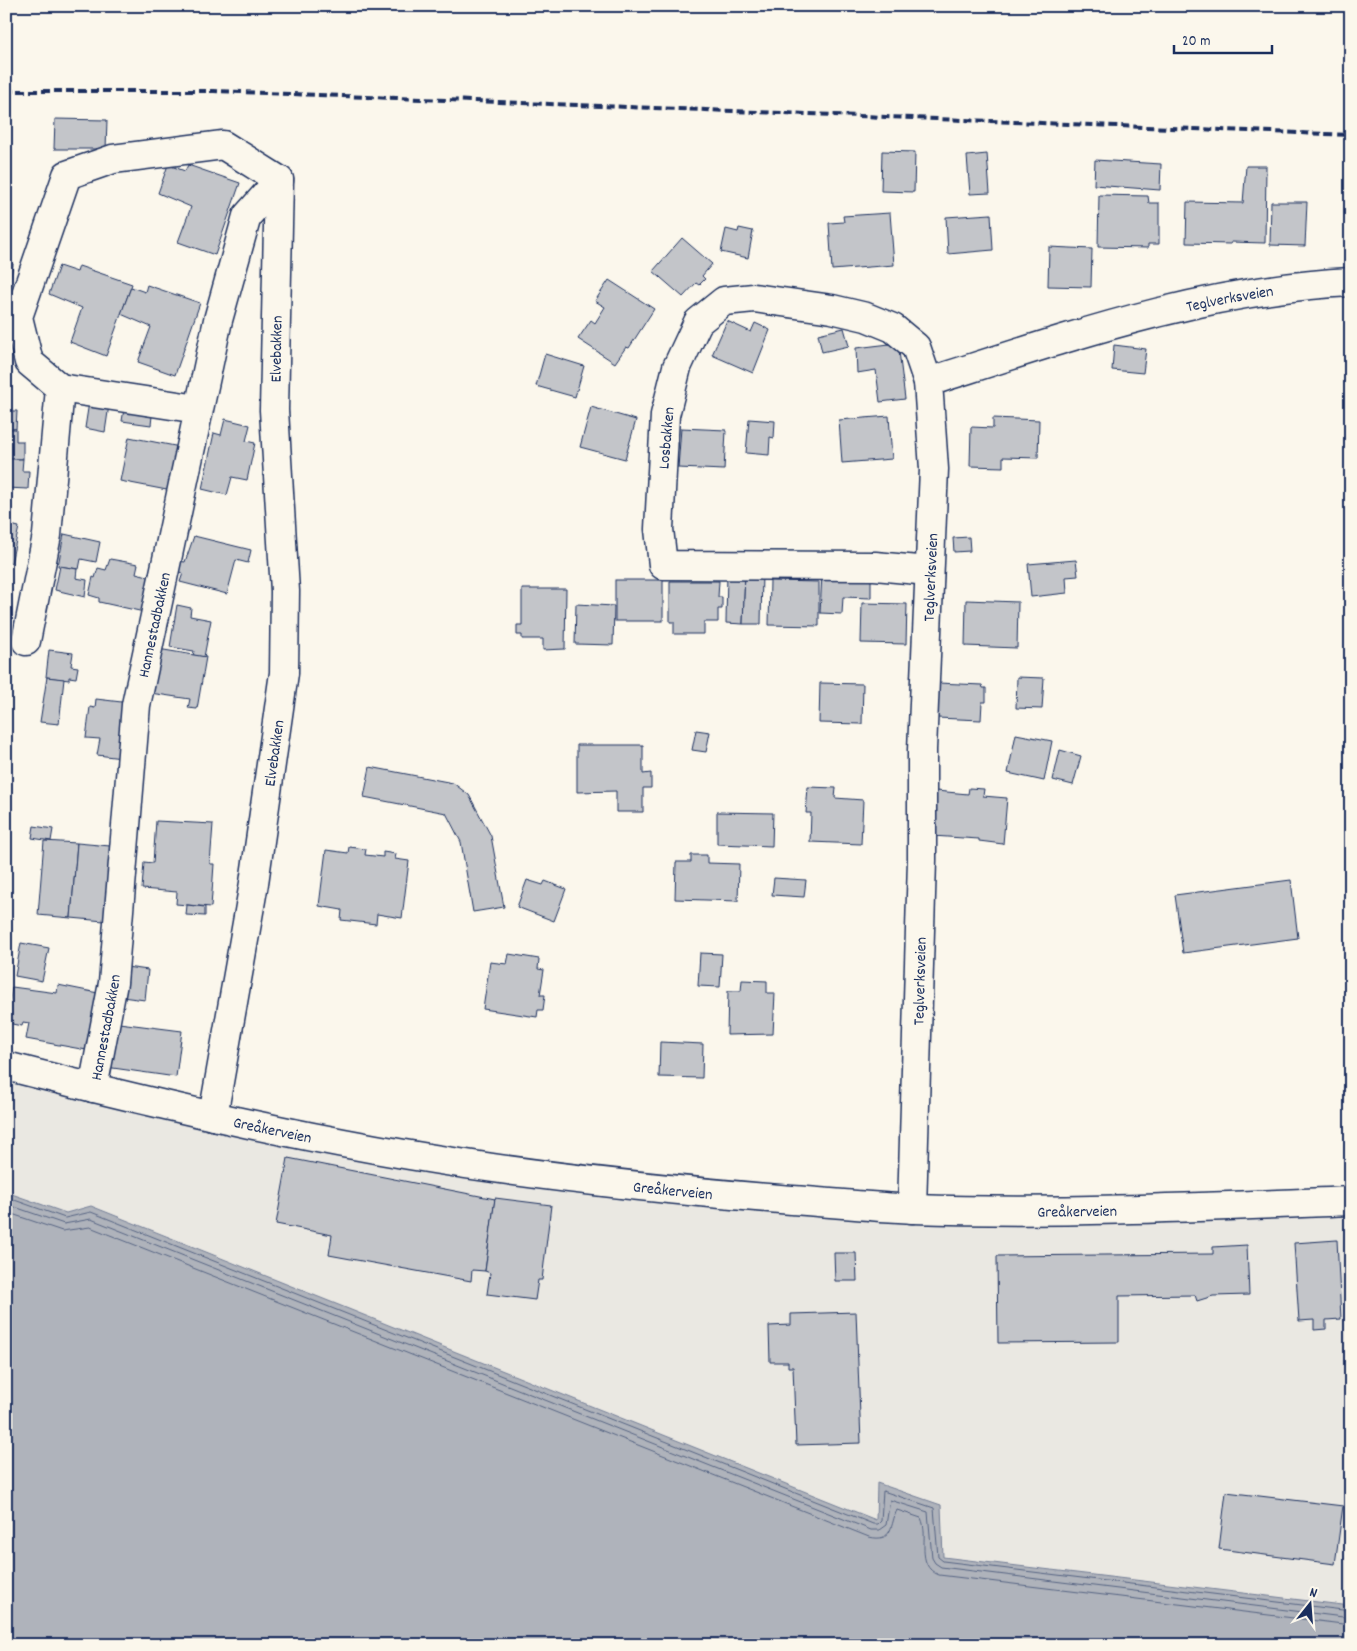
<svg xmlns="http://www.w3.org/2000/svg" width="1357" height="1651" font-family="Dekko,sans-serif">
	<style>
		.built { fill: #eae8e2 }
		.water { fill: #afb3bb; stroke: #747e96 }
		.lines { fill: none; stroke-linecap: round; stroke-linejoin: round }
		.shore { stroke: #566483; stroke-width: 1 }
		.building { fill: #c3c5c9; stroke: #1b2f5e }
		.minor-casing { stroke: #1b2f5e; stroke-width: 31 }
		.secondary-casing { stroke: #1b2f5e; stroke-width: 31 }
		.minor { stroke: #fbf7ec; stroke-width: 28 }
		.secondary { stroke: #fbf7ec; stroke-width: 28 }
		.rail { stroke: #1b2f5e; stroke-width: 4; stroke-dasharray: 8 4; stroke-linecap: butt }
		.labels { text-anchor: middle; stroke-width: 4; stroke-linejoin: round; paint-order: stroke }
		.street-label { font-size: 16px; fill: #1b2f5e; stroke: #fbf7ec }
	</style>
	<rect width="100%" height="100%" fill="#fbf7ec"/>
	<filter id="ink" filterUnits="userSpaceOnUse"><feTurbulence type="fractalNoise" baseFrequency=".02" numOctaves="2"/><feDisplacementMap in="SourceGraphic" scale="10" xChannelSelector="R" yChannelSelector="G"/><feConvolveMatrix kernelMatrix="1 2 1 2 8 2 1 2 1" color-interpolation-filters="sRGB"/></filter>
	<g filter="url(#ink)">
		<path class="built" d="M 6,1066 L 213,1116 L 735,1195 L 1351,1201 L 1351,1606 L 943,1557 L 940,1505 L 877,1483 L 876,1520 L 91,1206 L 66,1213 L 6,1192 Z"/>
		<path class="water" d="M 6,1192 L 66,1213 L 91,1206 L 876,1520 L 877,1483 L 941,1505 L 943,1557 L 1351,1606 L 1351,1645 L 6,1645 Z"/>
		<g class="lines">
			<g class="shore">
				<path d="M 6,1197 L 65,1218 L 91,1212 L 873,1524 L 878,1524 L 881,1521 L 883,1491 L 934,1508 L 938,1557 L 943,1561 L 1351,1611"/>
				<path d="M 6,1204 L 64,1224 L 91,1219 L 871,1530 L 879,1530 L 886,1525 L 890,1500 L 928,1512 L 932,1558 L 935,1563 L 941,1567 L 1351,1618"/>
				<path d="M 6,1212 L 62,1231 L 90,1227 L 869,1537 C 894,1543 890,1524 897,1510 L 921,1518 C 930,1536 914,1565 939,1575 L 1351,1625"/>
			</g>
		</g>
		<g class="building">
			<path d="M 55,119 L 107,120 L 106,149 L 54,149 Z"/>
			<path d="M 882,151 L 915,152 L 914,192 L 881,191 Z"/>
			<path d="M 987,154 L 990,193 L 970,194 L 967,156 Z"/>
			<path d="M 1095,160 L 1161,164 L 1160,190 L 1094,185 Z"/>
			<path d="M 168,165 L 185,171 L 188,165 L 240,183 L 215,255 L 178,242 L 191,207 L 158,193 Z"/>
			<path d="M 1246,166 L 1266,166 L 1265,243 L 1231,242 L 1231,244 L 1186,243 L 1187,202 L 1243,203 Z"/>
			<path d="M 1099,195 L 1148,196 L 1149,203 L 1159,203 L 1159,244 L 1148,244 L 1148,248 L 1098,247 Z"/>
			<path d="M 1271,202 L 1307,202 L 1305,246 L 1270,245 Z"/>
			<path d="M 890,213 L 894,265 L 832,270 L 829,223 L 844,222 L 843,216 Z"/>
			<path d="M 991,214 L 993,250 L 948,254 L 946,217 Z"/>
			<path d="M 739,228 L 753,231 L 748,258 L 721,252 L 726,229 L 738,232 Z"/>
			<path d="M 6,233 L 11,234 L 8,251 L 6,251 Z"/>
			<path d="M 682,238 L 712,264 L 702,276 L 705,279 L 699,285 L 696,283 L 683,297 L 653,271 Z"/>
			<path d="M 1049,247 L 1092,249 L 1091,287 L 1048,286 Z"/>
			<path d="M 6,251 L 8,251 L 6,263 L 13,264 L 10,283 L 6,282 Z"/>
			<path d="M 59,266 L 77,272 L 79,266 L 132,284 L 106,356 L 70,342 L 82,308 L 49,294 Z"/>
			<path d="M 609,280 L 654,309 L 629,348 L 626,347 L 615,363 L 578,339 L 591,320 L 595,323 L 605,307 L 595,301 Z"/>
			<path d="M 147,285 L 200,303 L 175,375 L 138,362 L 151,327 L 121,314 L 131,287 L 145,292 Z"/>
			<path d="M 727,321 L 751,332 L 755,323 L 770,330 L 753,373 L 712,355 Z"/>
			<path d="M 844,328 L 849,346 L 822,352 L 818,334 Z"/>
			<path d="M 898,343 L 905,399 L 880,402 L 876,370 L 857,373 L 856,348 Z"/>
			<path d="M 1114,345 L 1146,349 L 1143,373 L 1112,370 Z"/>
			<path d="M 545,354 L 584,366 L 575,397 L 536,386 Z"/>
			<path d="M 6,381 L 11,381 L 10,399 L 6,399 Z"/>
			<path d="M 6,399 L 10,399 L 10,411 L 17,411 L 16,429 L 6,429 Z"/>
			<path d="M 89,402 L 109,405 L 105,432 L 85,428 Z"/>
			<path d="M 125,403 L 153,407 L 151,425 L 122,421 Z"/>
			<path d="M 591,407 L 636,420 L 625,459 L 580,447 Z"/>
			<path d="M 889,416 L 892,459 L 842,463 L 839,420 Z"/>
			<path d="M 993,418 L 1039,420 L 1038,458 L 1003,457 L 1003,467 L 970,466 L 971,427 L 993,428 Z"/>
			<path d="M 225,419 L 250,425 L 246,441 L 255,443 L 247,480 L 232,477 L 227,495 L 202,489 L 214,433 L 221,435 Z"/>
			<path d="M 749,419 L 775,421 L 774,438 L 770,437 L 769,455 L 746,453 Z"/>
			<path d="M 681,428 L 726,430 L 724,470 L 678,468 Z"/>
			<path d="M 6,429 L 16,429 L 16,441 L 23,441 L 23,459 L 6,459 Z"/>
			<path d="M 129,437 L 180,447 L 172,491 L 120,481 Z"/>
			<path d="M 6,459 L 23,459 L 22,471 L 29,471 L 28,489 L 6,488 Z"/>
			<path d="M 6,524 L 19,527 L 11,563 L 6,562 Z"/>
			<path d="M 64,534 L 100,542 L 96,562 L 81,559 L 79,569 L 58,566 Z"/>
			<path d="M 194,536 L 251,550 L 248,563 L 236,560 L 227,594 L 180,582 L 183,573 L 175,571 L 178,561 L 185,562 Z"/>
			<path d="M 969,537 L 970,551 L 954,552 L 953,538 Z"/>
			<path d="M 110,559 L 138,564 L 136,573 L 152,577 L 144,612 L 99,602 L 99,598 L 89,595 L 93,577 L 95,578 L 98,568 L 106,570 Z"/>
			<path d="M 1076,560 L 1078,576 L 1066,577 L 1067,593 L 1031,597 L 1028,564 Z"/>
			<path d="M 60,566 L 77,569 L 76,578 L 87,580 L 85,597 L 55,590 Z"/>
			<path d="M 727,572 L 745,573 L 743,624 L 726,623 Z"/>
			<path d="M 745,573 L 762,573 L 761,624 L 743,624 Z"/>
			<path d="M 822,574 L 871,575 L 871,598 L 843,597 L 842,614 L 820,613 Z"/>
			<rect x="615" y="580" width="48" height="41"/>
			<path d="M 670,581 L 719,581 L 718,597 L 722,597 L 722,609 L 718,609 L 718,622 L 704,622 L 704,634 L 674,634 L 674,622 L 670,622 Z"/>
			<path d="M 770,581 L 819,582 L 819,626 L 769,625 Z"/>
			<path d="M 522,589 L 566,589 L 565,649 L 543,650 L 543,639 L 522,639 L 522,635 L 517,635 L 517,625 L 522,625 Z"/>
			<path d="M 966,600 L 1018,602 L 1017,648 L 965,646 Z"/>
			<path d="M 862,603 L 907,604 L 906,644 L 861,643 Z"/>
			<path d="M 576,604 L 614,606 L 613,645 L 575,644 Z"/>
			<path d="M 177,605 L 191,608 L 190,616 L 211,620 L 204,657 L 193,655 L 194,651 L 170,647 Z"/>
			<path d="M 158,649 L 206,657 L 197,709 L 188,708 L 190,699 L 150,693 Z"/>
			<path d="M 49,650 L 73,653 L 71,666 L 78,667 L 76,678 L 69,677 L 69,680 L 46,677 Z"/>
			<path d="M 47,677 L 64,679 L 59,724 L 40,722 Z"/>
			<path d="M 1017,677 L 1044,678 L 1042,709 L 1016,708 Z"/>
			<path d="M 820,683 L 863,684 L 862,724 L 819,723 Z"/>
			<path d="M 938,683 L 982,685 L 983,688 L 986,688 L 986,702 L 982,702 L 981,720 L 937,718 Z"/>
			<path d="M 96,699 L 130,703 L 122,758 L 97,755 L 100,739 L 86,738 L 90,707 L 95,708 Z"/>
			<path d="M 696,730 L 710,732 L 706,752 L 692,750 Z"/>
			<path d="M 1016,734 L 1052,741 L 1044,781 L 1008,773 Z"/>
			<path d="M 577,745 L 643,745 L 643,774 L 651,773 L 651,788 L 643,788 L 643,812 L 616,812 L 616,791 L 577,792 Z"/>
			<path d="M 1060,750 L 1081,756 L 1073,785 L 1053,780 Z"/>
			<path d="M 370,767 L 453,783 L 469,795 L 491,836 L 504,907 L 473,912 L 461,842 L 446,813 L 364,797 Z"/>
			<path d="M 808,787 L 836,788 L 835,798 L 863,800 L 861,844 L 810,842 L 811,813 L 806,813 Z"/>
			<path d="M 969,788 L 984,789 L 983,796 L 1007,798 L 1003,844 L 979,841 L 979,839 L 932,836 L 936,791 L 968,794 Z"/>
			<path d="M 717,812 L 773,813 L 772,846 L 717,844 Z"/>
			<path d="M 156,821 L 213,824 L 210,864 L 214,864 L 211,907 L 176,904 L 177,892 L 142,889 L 144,862 L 153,863 Z"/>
			<path d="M 34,826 L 53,829 L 51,841 L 32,838 Z"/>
			<path d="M 44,841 L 77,843 L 71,918 L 38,915 Z"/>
			<path d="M 77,843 L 110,846 L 104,921 L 71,918 Z"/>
			<path d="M 349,847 L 366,849 L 365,855 L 383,857 L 383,852 L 396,854 L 395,859 L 409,861 L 402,918 L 377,914 L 376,924 L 341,920 L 342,910 L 319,906 L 326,850 L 348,853 Z"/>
			<path d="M 691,855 L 707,855 L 707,863 L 739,864 L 738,901 L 675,899 L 676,862 L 691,862 Z"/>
			<path d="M 774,878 L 806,880 L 804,897 L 772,895 Z"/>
			<path d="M 527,880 L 543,885 L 545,881 L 566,889 L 554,921 L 517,907 Z"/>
			<path d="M 1291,880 L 1298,938 L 1183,953 L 1175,895 Z"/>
			<path d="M 187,905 L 205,907 L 205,916 L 186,915 Z"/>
			<path d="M 21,943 L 49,948 L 42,981 L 15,976 Z"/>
			<path d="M 700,953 L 722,954 L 720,987 L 698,986 Z"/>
			<path d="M 509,954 L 539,959 L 538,969 L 544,970 L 540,995 L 545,995 L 543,1010 L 538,1010 L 537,1017 L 483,1009 L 490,962 L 507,964 Z"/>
			<path d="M 126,967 L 148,970 L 145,1000 L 122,997 Z"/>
			<path d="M 742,980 L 767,981 L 767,993 L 775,993 L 773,1034 L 727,1035 L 728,991 L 741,991 Z"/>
			<path d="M 58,985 L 98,993 L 92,1051 L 26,1039 L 29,1023 L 23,1022 L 22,1026 L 12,1024 L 13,1020 L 7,1018 L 12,987 L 57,993 Z"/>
			<path d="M 111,1022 L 182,1031 L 176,1077 L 106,1067 Z"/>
			<path d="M 660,1042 L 703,1044 L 702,1078 L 659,1077 Z"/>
			<path d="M 288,1158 L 495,1199 L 485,1271 L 472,1270 L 471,1281 L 329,1255 L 332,1235 L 276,1224 Z"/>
			<path d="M 495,1198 L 551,1205 L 542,1280 L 538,1280 L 535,1300 L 487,1294 L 490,1273 L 485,1271 Z"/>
			<path d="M 1337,1240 L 1341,1319 L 1326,1320 L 1326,1329 L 1314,1330 L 1314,1320 L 1299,1321 L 1294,1243 Z"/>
			<path d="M 1247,1245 L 1249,1295 L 1213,1296 L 1197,1301 L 1195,1295 L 1119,1296 L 1119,1342 L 998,1343 L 997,1256 L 1213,1254 L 1213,1247 Z"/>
			<path d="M 834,1253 L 856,1253 L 857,1281 L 835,1281 Z"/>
			<path d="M 856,1312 L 861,1443 L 796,1445 L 793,1367 L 788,1367 L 788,1362 L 770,1362 L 769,1326 L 791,1325 L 791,1314 Z"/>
			<path d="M 1226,1492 L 1343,1506 L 1335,1564 L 1219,1549 Z"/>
		</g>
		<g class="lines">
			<defs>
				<g id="minor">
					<path d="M 928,382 L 916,347 L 893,328 L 866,317 L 832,309 L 754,298 L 724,301 L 698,322 L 677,367 L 665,415 L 659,529 L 663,565 L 875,566 L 929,571"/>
					<path d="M 198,409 L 60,388 L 29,362 L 18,317 L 67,175 L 113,159 L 223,145 L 279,180 L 274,410 L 285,591 L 284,673 L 254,883 L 213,1116"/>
					<path d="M 26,641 L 47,535 L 60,388"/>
					<path id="s1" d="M 93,1088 L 113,983 L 136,705 L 218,320 L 247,216 L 279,180"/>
					<path id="s2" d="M 912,1209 L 922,860 L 922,750 L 934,469 L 928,382 C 1066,338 1204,289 1351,282"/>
				</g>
				<g id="secondary">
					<path id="s3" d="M 6,1066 C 167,1107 329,1145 493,1168 C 592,1182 692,1192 792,1200 C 833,1203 873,1207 914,1209 C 1059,1214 1206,1207 1351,1201"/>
				</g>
			</defs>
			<use href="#minor" class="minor-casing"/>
			<use href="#secondary" class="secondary-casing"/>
			<use href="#minor" class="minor"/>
			<use href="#secondary" class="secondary"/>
			<path class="rail" d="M 6,91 L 214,91 L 1351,135"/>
		</g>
	</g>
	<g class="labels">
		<g class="street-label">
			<text dy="6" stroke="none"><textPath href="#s2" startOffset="1141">Teglverksveien</textPath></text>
			<text transform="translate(275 349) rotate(-89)" y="6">Elvebakken</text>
			<text transform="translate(665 438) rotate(-85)" y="6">Losbakken</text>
			<text dy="6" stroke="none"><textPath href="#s2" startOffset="632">Teglverksveien</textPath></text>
			<text dy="6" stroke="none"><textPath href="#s1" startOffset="468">Hannestadbakken</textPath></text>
			<text transform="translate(273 753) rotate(-82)" y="6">Elvebakken</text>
			<text dy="6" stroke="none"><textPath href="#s2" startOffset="228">Teglverksveien</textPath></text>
			<text dy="6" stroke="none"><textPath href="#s1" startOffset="62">Hannestadbakken</textPath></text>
			<text dy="6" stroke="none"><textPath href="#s3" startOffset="274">Greåkerveien</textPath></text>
			<text dy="6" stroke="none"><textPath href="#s3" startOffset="679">Greåkerveien</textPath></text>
			<text dy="6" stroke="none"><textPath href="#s3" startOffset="1084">Greåkerveien</textPath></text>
		</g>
	</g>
	<rect width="1357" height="1651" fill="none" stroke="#fbf7ec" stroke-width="25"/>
	<rect x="12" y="12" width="1332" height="1626" fill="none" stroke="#1b2f5e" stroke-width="2" filter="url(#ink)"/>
	<g transform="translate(1310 1604) rotate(17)" stroke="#fbf7ec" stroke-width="4" paint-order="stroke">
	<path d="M0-4L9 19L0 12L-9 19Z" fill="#1b2f5e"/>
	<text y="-8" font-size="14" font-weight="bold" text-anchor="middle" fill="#1b2f5e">N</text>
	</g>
	<path d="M1174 45v8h98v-8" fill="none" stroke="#1b2f5e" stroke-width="2.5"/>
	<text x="1182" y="45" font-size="15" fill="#1b2f5e" stroke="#fbf7ec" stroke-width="4" paint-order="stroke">20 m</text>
</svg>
